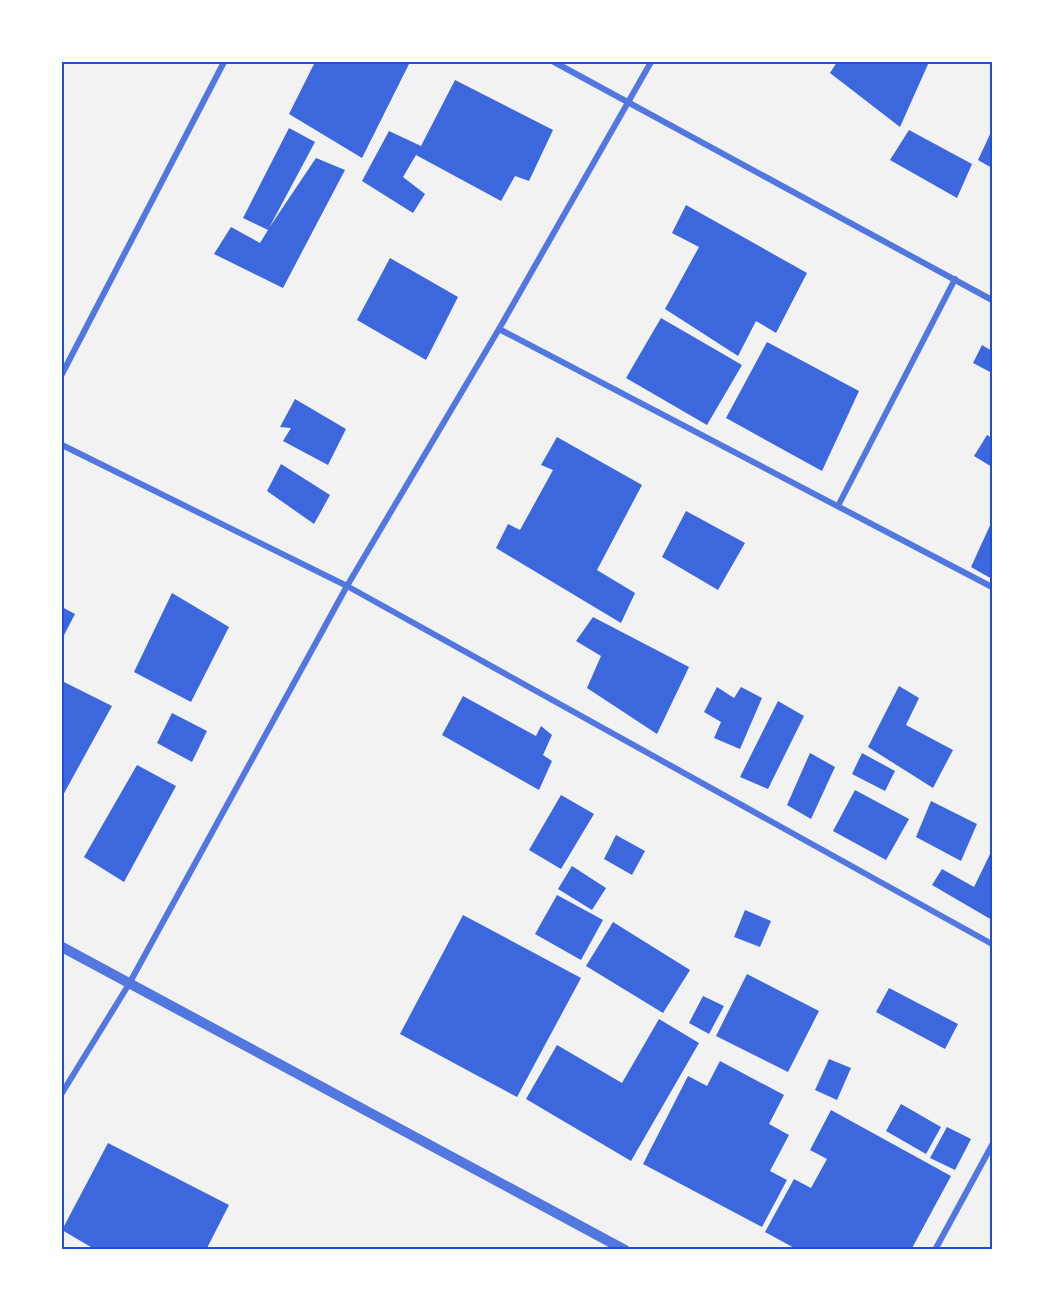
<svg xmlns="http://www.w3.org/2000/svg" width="1054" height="1311" font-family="Georgia,serif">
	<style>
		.building { fill: #3d67dc }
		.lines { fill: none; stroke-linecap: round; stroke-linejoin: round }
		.minor { stroke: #5277de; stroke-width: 6 }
		.tertiary { stroke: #5277de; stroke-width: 10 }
		.neatline { fill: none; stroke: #1d4ed8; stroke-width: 2 }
	</style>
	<rect width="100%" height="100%" fill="#f2f2f2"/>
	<g class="building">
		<path d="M 315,62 L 410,62 L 362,158 L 289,114 Z"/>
		<path d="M 837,62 L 929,62 L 900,127 L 830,73 Z"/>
		<path d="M 455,80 L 553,130 L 529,181 L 515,176 L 501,201 L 416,155 L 403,177 L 425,194 L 413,213 L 362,181 L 389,131 L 421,146 Z"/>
		<path d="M 289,128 L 315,142 L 269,228 L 316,158 L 345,170 L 283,288 L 214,254 L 231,227 L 260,243 L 268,230 L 243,218 Z"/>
		<path d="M 909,130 L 972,164 L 957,198 L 890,160 Z"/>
		<path d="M 992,130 L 992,168 L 978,160 Z"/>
		<path d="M 686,205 L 807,273 L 776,333 L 756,321 L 738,356 L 665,309 L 699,247 L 672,233 Z"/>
		<path d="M 390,258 L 458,297 L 426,360 L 357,320 Z"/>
		<path d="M 661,318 L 742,365 L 707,425 L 626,378 Z"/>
		<path d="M 767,342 L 859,391 L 822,471 L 726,418 Z"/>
		<path d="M 982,345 L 992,351 L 992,373 L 973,363 Z"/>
		<path d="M 295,399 L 346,429 L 328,465 L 283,441 L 291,428 L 280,427 Z"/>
		<path d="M 987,435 L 992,438 L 992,467 L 974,456 Z"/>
		<path d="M 557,437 L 642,485 L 597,570 L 635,593 L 621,623 L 496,548 L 508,524 L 520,530 L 553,470 L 541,465 Z"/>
		<path d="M 281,464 L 330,495 L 314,524 L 267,491 Z"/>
		<path d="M 686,511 L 745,543 L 718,590 L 662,557 Z"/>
		<path d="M 992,521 L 992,579 L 971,567 Z"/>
		<path d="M 172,593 L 229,627 L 191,702 L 134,672 Z"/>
		<path d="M 62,607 L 75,614 L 62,639 Z"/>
		<path d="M 593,617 L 689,667 L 657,734 L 587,688 L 601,656 L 576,641 Z"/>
		<path d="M 62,681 L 112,706 L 62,797 Z"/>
		<path d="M 899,686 L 919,698 L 906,725 L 953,750 L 933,788 L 868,747 Z"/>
		<path d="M 717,687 L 734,698 L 741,687 L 762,698 L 740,749 L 714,738 L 721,722 L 704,712 Z"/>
		<path d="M 463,696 L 536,736 L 541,726 L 552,735 L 543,755 L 552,761 L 539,790 L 442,735 Z"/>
		<path d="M 778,701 L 804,716 L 768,789 L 740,777 Z"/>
		<path d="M 172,713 L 207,731 L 192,762 L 157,743 Z"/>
		<path d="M 810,753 L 835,767 L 811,819 L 787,805 Z"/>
		<path d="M 862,753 L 895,771 L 885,791 L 852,774 Z"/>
		<path d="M 137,765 L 176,786 L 124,882 L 84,857 Z"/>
		<path d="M 855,790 L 909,819 L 886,860 L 833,831 Z"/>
		<path d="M 561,795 L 594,814 L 561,869 L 529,850 Z"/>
		<path d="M 931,801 L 977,824 L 961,861 L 916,837 Z"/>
		<path d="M 616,835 L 645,851 L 632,875 L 604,859 Z"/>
		<path d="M 992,850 L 992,920 L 932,885 L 942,869 L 974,887 Z"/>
		<path d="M 572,866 L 606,888 L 592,910 L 558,889 Z"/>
		<path d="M 557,895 L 603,920 L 581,960 L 535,934 Z"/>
		<path d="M 745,910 L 771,921 L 760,947 L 734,937 Z"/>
		<path d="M 463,915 L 581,978 L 517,1097 L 400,1034 Z"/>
		<path d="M 613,922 L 690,970 L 663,1013 L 586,966 Z"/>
		<path d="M 747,974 L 819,1011 L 788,1072 L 716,1036 Z"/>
		<path d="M 889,988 L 958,1024 L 945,1049 L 876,1012 Z"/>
		<path d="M 703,996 L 724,1006 L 709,1034 L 689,1023 Z"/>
		<path d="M 659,1019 L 699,1043 L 631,1161 L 526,1099 L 557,1045 L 622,1083 Z"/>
		<path d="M 829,1059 L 851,1068 L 837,1100 L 815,1090 Z"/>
		<path d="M 720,1061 L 784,1095 L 769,1124 L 789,1135 L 770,1171 L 787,1180 L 762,1227 L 643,1164 L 688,1076 L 707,1086 Z"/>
		<path d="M 901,1104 L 941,1127 L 926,1154 L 886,1131 Z"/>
		<path d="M 831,1110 L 951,1176 L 911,1250 L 798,1250 L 765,1232 L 794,1179 L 811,1188 L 827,1159 L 810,1150 Z"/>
		<path d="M 947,1127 L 971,1139 L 955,1170 L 930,1158 Z"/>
		<path d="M 108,1143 L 229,1205 L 206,1250 L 96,1250 L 62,1230 Z"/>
	</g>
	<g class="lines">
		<g class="minor">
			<path d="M 554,62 L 992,300"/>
			<path d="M 499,329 L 992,587"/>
			<path d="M 62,374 L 224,62"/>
			<path d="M 62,445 L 347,586 L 992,944"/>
			<path d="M 838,506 L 955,279"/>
			<path d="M 62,1093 L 129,984 L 347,586 L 499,329 L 651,62"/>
			<path d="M 935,1250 L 992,1145"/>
		</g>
		<path class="tertiary" d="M 62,947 L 625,1250"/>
	</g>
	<rect width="1054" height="1311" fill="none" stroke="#ffffff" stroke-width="126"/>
	<rect x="63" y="63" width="928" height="1185" class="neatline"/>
</svg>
